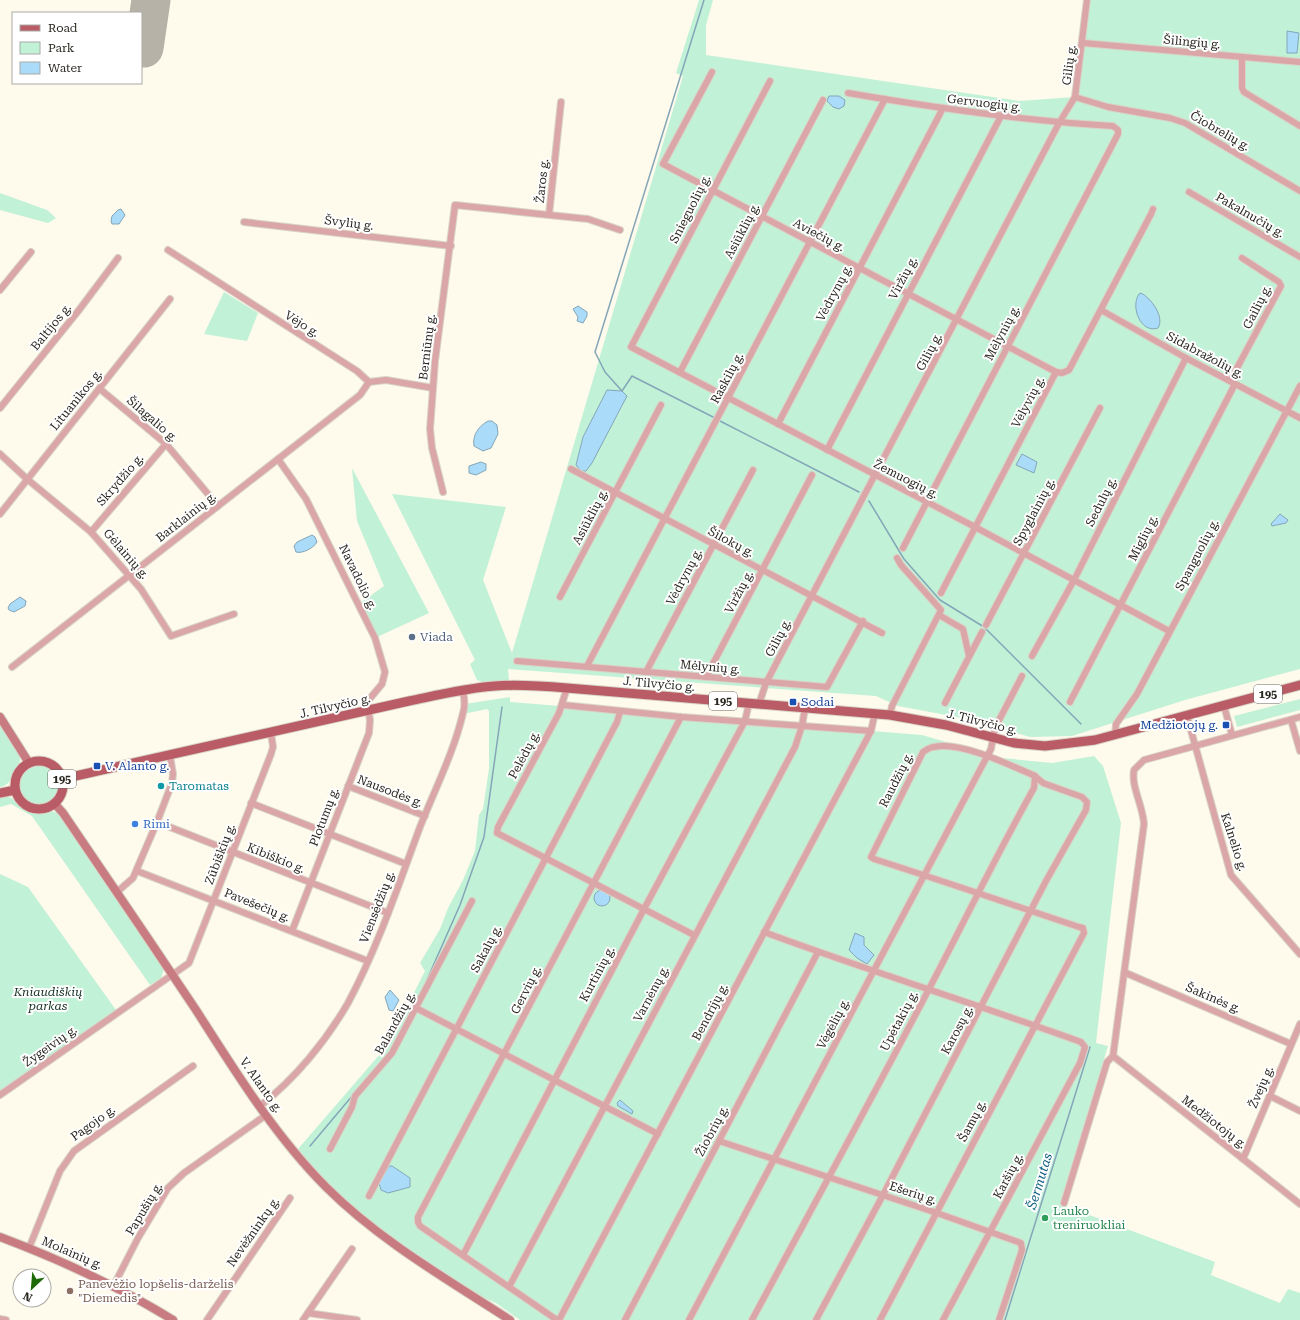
<svg xmlns="http://www.w3.org/2000/svg" width="1300" height="1320" font-family="'Roboto Serif',serif">
	<style>
		.green { fill: #c1f1d7; fill-rule: evenodd }
		.water { fill: #aadcf9; stroke: #84a6b8 }
		.lines { fill: none; stroke-linecap: round; stroke-linejoin: round }
		.stream { stroke: #84a6b8; stroke-width: 1.5 }
		.runway { stroke: #b6b2a7; stroke-width: 39 }
		.street-casing { stroke: #d8d4c7; stroke-width: 8 }
		.secondary-casing { stroke: #d8d4c7; stroke-width: 10 }
		.primary-casing { stroke: #d8d4c7; stroke-width: 11 }
		.street { stroke: #dba6a8; stroke-width: 6 }
		.secondary { stroke: #c87c81; stroke-width: 8 }
		.primary { stroke: #b95c65; stroke-width: 9 }
		.service-dot { fill: #5c6f8a; stroke: #fff; stroke-width: 1.5 }
		.transit-dot { fill: #1a4fb4; stroke: #fff; stroke-width: 1.5 }
		.culture-dot { fill: #0f9aa8; stroke: #fff; stroke-width: 1.5 }
		.shop-dot { fill: #3f7fe0; stroke: #fff; stroke-width: 1.5 }
		.leisure-dot { fill: #2e9e5b; stroke: #fff; stroke-width: 1.5 }
		.education-dot { fill: #8d6e63; stroke: #fff; stroke-width: 1.5 }
		.labels { text-anchor: middle; stroke-width: 4; stroke-linejoin: round; paint-order: stroke }
		.shield { fill: #fff; stroke: #6a6864; stroke-width: 1 }
		.shield-label { font-size: 11px; font-weight: bold; fill: #2a2721 }
		.street-label { font-size: 12px; fill: #2a2721; stroke: #fff }
		.service-label { font-size: 12px; fill: #4e5e75; stroke: #fff; text-anchor: start }
		.transit-label { font-size: 12px; fill: #164399; stroke: #fff; text-anchor: start }
		.culture-label { font-size: 12px; fill: #0d838f; stroke: #fff; text-anchor: start }
		.shop-label { font-size: 12px; fill: #366cbe; stroke: #fff; text-anchor: start }
		.park-label { font-size: 12px; font-style: italic; fill: #133123; stroke: #fff }
		.leisure-label { font-size: 12px; fill: #27864d; stroke: #fff; text-anchor: start }
		.education-label { font-size: 12px; fill: #785e54; stroke: #fff; text-anchor: start }
		.water-label { font-size: 13px; font-style: italic; fill: #105f81; stroke: #fff }
	</style>
	<rect width="100%" height="100%" fill="#fefaec"/>
	<g class="green">
		<path d="M 699,0 L 713,0 L 706,25 L 706,55 L 1019,101 L 1075,97 L 1087,0 L 1300,0 L 1300,669 L 1185,700 L 1072,736 L 1030,737 L 962,718 L 898,706 L 876,696 L 508,669 L 509,680 L 485,683 L 477,680 L 470,664 L 475,660 L 392,494 L 506,507 L 483,580 L 512,653 L 683,76 L 676,73 ZM 607,391 L 622,391 L 623,405 L 586,471 L 576,465 L 583,437 Z"/>
		<path d="M 0,193 L 47,210 L 56,218 L 48,223 L 0,210 Z"/>
		<path d="M 224,292 L 258,313 L 247,341 L 204,334 Z"/>
		<path d="M 352,468 L 429,613 L 375,638 L 359,604 L 384,586 L 357,521 Z"/>
		<path d="M 510,697 L 510,702 L 922,735 L 1002,758 L 1052,763 L 1094,756 L 1103,766 L 1121,823 L 1096,1043 L 1108,1046 L 1060,1204 L 1215,1262 L 1211,1275 L 1280,1303 L 1288,1289 L 1300,1293 L 1300,1320 L 520,1320 L 496,1303 L 480,1296 C 416,1254 343,1213 298,1149 L 387,1046 L 425,971 L 420,963 L 440,929 L 448,908 L 463,880 L 475,851 L 479,815 L 483,809 L 489,769 L 489,711 L 487,709 L 463,714 L 465,704 Z"/>
		<path d="M 1300,699 L 1300,710 L 1237,727 L 1234,716 Z"/>
		<path d="M 0,717 C 6,726 20,748 20,759 C 20,764 17,768 14,773 C 10,781 9,785 0,787 Z"/>
		<circle cx="38" cy="784" r="21"/>
		<path d="M 3,796 C 17,797 18,807 31,810 C 41,813 49,808 58,814 L 164,969 L 161,978 L 150,985 L 32,816 L 11,804 L 0,807 L 0,797 Z"/>
		<path d="M 0,874 L 28,887 L 116,1010 L 0,1092 Z"/>
	</g>
	<g class="water">
		<path d="M 1287,31 L 1299,33 L 1297,53 L 1287,53 Z"/>
		<path d="M 829,96 L 839,96 L 845,100 L 844,106 L 839,109 L 833,107 L 827,101 Z"/>
		<path d="M 121,209 L 125,215 L 119,224 L 112,224 L 111,221 L 112,216 L 118,210 Z"/>
		<path d="M 1141,293 C 1151,298 1165,317 1158,328 C 1141,334 1130,307 1139,294 Z"/>
		<path d="M 578,306 L 587,312 L 587,316 L 583,323 L 577,321 L 578,317 L 573,309 Z"/>
		<path d="M 607,390 L 622,391 L 627,396 L 592,463 L 586,471 L 581,471 L 576,465 L 583,437 Z"/>
		<path d="M 488,421 L 492,421 L 497,425 L 498,434 L 491,448 L 483,451 L 474,446 C 472,435 479,426 488,421 Z"/>
		<path d="M 1022,454 L 1037,462 L 1034,473 L 1016,465 Z"/>
		<path d="M 481,462 L 486,464 L 486,470 L 476,475 L 469,473 L 469,466 Z"/>
		<path d="M 1280,514 L 1288,520 L 1286,523 L 1272,526 L 1271,524 Z"/>
		<path d="M 312,535 L 315,537 L 317,542 C 314,548 302,554 296,552 L 294,546 L 297,542 Z"/>
		<path d="M 20,597 L 26,601 L 25,606 L 14,612 L 9,610 L 8,608 L 10,604 Z"/>
		<circle cx="602" cy="898" r="8"/>
		<path d="M 855,933 L 864,937 L 864,945 L 874,955 L 867,964 L 857,958 L 849,950 Z"/>
		<path d="M 390,990 L 399,1000 L 393,1011 L 389,1010 L 385,997 Z"/>
		<path d="M 620,1100 L 633,1111 L 632,1114 L 618,1106 L 617,1103 Z"/>
		<path d="M 389,1166 L 392,1166 L 410,1178 L 410,1187 L 388,1193 L 381,1190 L 379,1183 Z"/>
	</g>
	<g class="lines">
		<g class="stream">
			<path d="M 704,0 L 595,352 L 605,372 L 622,391 L 632,376 L 715,418"/>
			<path d="M 720,421 L 859,492"/>
			<path d="M 869,501 L 904,559 L 940,600 L 984,627 L 1081,724"/>
			<path d="M 426,982 L 460,905 L 484,837 L 502,707"/>
			<path d="M 310,1146 L 353,1095"/>
			<path d="M 1005,1320 L 1090,1047"/>
		</g>
		<path class="runway" d="M 144,48 L 151,0"/>
		<defs>
			<g id="street">
				<path d="M 1083,43 L 1300,62"/>
				<path d="M 1242,57 L 1242,88 L 1244,92 L 1300,126"/>
				<path d="M 712,72 L 663,164 L 1056,372 L 1062,373 L 1069,370 L 1151,214 L 1153,209"/>
				<path d="M 770,81 L 631,347 L 975,527 L 1169,631"/>
				<path d="M 848,93 C 936,108 1024,121 1113,126 L 1118,130 L 1118,134 L 903,548"/>
				<path d="M 1075,97 L 1108,107 L 1170,118 L 1185,123 L 1300,191"/>
				<path d="M 1189,192 L 1300,257"/>
				<path d="M 549,215 L 588,219 L 620,230"/>
				<path d="M 244,222 L 451,246"/>
				<path d="M 168,250 L 357,371 L 369,382 L 386,380 L 433,388"/>
				<path d="M 0,290 L 31,252"/>
				<path d="M 1101,310 L 1186,358 L 1300,418"/>
				<path d="M 680,372 L 823,100"/>
				<path d="M 1230,381 L 1281,286 L 1279,282 L 1242,258"/>
				<path d="M 100,389 L 166,444 L 218,506"/>
				<path d="M 0,408 L 79,310 L 118,258"/>
				<path d="M 778,424 L 943,108"/>
				<path d="M 827,450 L 1001,116"/>
				<path d="M 0,454 L 27,479 L 91,532 L 141,589 L 171,636 L 234,614"/>
				<path d="M 278,459 L 306,499 L 375,638 L 385,672 L 382,684 L 367,702 L 370,720 L 369,733 L 292,931"/>
				<path d="M 571,469 L 882,633"/>
				<path d="M 443,492 L 432,448 L 430,429 L 435,361 L 455,205 L 549,215 L 561,102"/>
				<path d="M 0,514 L 170,299"/>
				<path d="M 91,532 L 166,444"/>
				<path d="M 941,593 L 1056,372"/>
				<path d="M 560,597 L 661,405"/>
				<path d="M 939,615 L 963,629 L 969,656"/>
				<path d="M 986,625 L 1100,408"/>
				<path d="M 1032,656 L 1074,580 L 1186,358"/>
				<path d="M 517,661 L 827,687 L 863,621"/>
				<path d="M 587,666 L 885,99"/>
				<path d="M 12,667 L 360,395 L 369,382"/>
				<path d="M 646,672 L 753,470"/>
				<path d="M 706,677 L 812,475"/>
				<path d="M 567,688 L 559,713 L 498,827 L 497,833 L 694,935"/>
				<path d="M 1070,702 L 1235,384"/>
				<path d="M 945,703 L 982,632"/>
				<path d="M 759,704 L 766,683 L 1059,123 L 1075,97 L 1087,0"/>
				<path d="M 563,705 L 681,717 L 871,731"/>
				<path d="M 1224,706 L 1232,735"/>
				<path d="M 890,715 L 892,706 L 941,610 L 901,565 L 897,558"/>
				<path d="M 1187,716 L 1231,875 L 1300,954"/>
				<path d="M 1291,720 L 1300,751"/>
				<path d="M 1115,735 L 1116,724 L 1137,694 L 1300,386"/>
				<path d="M 348,786 L 425,816"/>
				<path d="M 251,803 L 406,864"/>
				<path d="M 157,822 L 388,913"/>
				<path d="M 137,871 L 368,961"/>
				<path d="M 117,892 L 133,878 L 157,822 L 172,783 L 173,774 L 170,756"/>
				<path d="M 764,932 C 869,971 976,1004 1081,1042 L 1085,1047 L 1080,1063 L 943,1320"/>
				<path d="M 1126,973 L 1291,1044"/>
				<path d="M 416,1008 L 629,1119"/>
				<path d="M 1113,1056 L 1300,1204"/>
				<path d="M 0,1095 L 189,963 L 271,754 L 273,747 L 271,733"/>
				<path d="M 1270,1096 L 1300,1111"/>
				<path d="M 260,1106 C 295,1079 326,1041 348,1003 C 378,947 398,886 420,827 C 435,789 454,752 463,713 C 466,705 464,698 463,690"/>
				<path d="M 633,1121 L 658,1134"/>
				<path d="M 719,1141 L 937,1213 L 1021,1243 L 1022,1250 L 999,1320"/>
				<path d="M 330,1149 L 352,1107 L 355,1096 L 392,1053 L 472,901"/>
				<path d="M 1243,1159 L 1300,1024"/>
				<path d="M 369,1196 L 617,722 L 620,712"/>
				<path d="M 1064,1203 L 1107,1062 L 1113,1056 L 1144,824 C 1143,806 1131,787 1134,770 L 1144,760 L 1300,717"/>
				<path d="M 29,1248 L 60,1171 L 74,1151 L 193,1066"/>
				<path d="M 463,1255 L 644,909 L 745,721 L 749,703"/>
				<path d="M 114,1285 L 138,1238 L 168,1188 L 184,1173 L 266,1115"/>
				<path d="M 509,1287 L 795,747 L 802,726 L 805,708"/>
				<path d="M 308,1313 L 357,1320"/>
				<path d="M 0,1319 L 6,1320"/>
				<path d="M 207,1320 L 290,1198"/>
				<path d="M 303,1320 L 352,1249"/>
				<path d="M 557,1320 L 420,1226 L 418,1222 L 418,1217 L 681,717"/>
				<path d="M 559,1320 L 871,731 L 875,713"/>
				<path d="M 625,1320 L 818,952"/>
				<path d="M 689,1320 L 991,749 L 995,728 L 1022,676"/>
				<path d="M 752,1320 C 811,1210 871,1100 929,989 C 964,922 997,854 1034,788 L 1035,776 C 1010,765 960,741 934,747 C 931,747 926,750 923,752 L 871,857 L 874,859 C 943,881 1010,904 1079,927 L 1083,928 L 1084,933 L 880,1320"/>
				<path d="M 816,1320 L 883,1195 L 1046,881 L 1086,810 L 1087,802 L 1082,797 L 1043,783 L 1035,776"/>
			</g>
			<g id="secondary">
				<path d="M 0,717 L 29,763"/>
				<path d="M 54,803 L 63,813 C 108,879 152,944 196,1010 C 235,1071 275,1136 326,1187 C 380,1241 447,1279 510,1320"/>
				<path d="M 0,1237 C 61,1260 118,1286 173,1320"/>
			</g>
			<g id="primary">
				<circle cx="39" cy="785" r="24"/>
				<path d="M 62,779 L 409,701 C 438,695 466,688 495,686 C 519,684 543,686 567,688 L 890,715 L 946,725 L 1014,743 L 1045,746 L 1095,740 L 1300,685"/>
				<path d="M 0,793 L 15,790"/>
			</g>
		</defs>
		<use href="#street" class="street-casing"/>
		<use href="#secondary" class="secondary-casing"/>
		<use href="#primary" class="primary-casing"/>
		<use href="#street" class="street"/>
		<use href="#secondary" class="secondary"/>
		<use href="#primary" class="primary"/>
	</g>
	<circle class="service-dot" cx="412" cy="637" r="4"/>
	<g class="transit-dot">
		<rect x="789" y="698" width="8" height="8" rx="2"/>
		<rect x="1222" y="721" width="8" height="8" rx="2"/>
		<rect x="93" y="762" width="8" height="8" rx="2"/>
	</g>
	<circle class="culture-dot" cx="161" cy="786" r="4"/>
	<circle class="shop-dot" cx="135" cy="824" r="4"/>
	<circle class="leisure-dot" cx="1045" cy="1218" r="4"/>
	<circle class="education-dot" cx="70" cy="1291" r="4"/>
	<g class="labels">
		<g class="shield">
			<rect x="1254" y="685" width="28" height="18" rx="3"/>
			<rect x="709" y="692" width="28" height="18" rx="3"/>
			<rect x="48" y="770" width="28" height="18" rx="3"/>
		</g>
		<g class="shield-label">
			<text x="1268" y="698">195</text>
			<text x="723" y="705">195</text>
			<text x="62" y="783">195</text>
		</g>
		<g class="street-label">
			<text transform="translate(1192 42) rotate(5)" y="4">Šilingių g.</text>
			<text transform="translate(1069 65) rotate(-82)" y="4">Gilių g.</text>
			<text transform="translate(984 103) rotate(7)" y="4">Gervuogių g.</text>
			<text transform="translate(1220 131) rotate(30)" y="4">Čiobrelių g.</text>
			<text transform="translate(542 181) rotate(-84)" y="4">Žaros g.</text>
			<text transform="translate(690 209) rotate(-63)" y="4">Snieguolių g.</text>
			<text transform="translate(1250 215) rotate(30)" y="4">Pakalnučių g.</text>
			<text transform="translate(349 223) rotate(7)" y="4">Švylių g.</text>
			<text transform="translate(742 231) rotate(-62)" y="4">Asiūklių g.</text>
			<text transform="translate(819 235) rotate(28)" y="4">Aviečių g.</text>
			<text transform="translate(903 278) rotate(-62)" y="4">Viržių g.</text>
			<text transform="translate(834 293) rotate(-62)" y="4">Vėdrynų g.</text>
			<text transform="translate(1257 307) rotate(-63)" y="4">Gailių g.</text>
			<text transform="translate(302 324) rotate(32)" y="4">Vėjo g.</text>
			<text transform="translate(51 327) rotate(-51)" y="4">Baltijos g.</text>
			<text transform="translate(1002 333) rotate(-62)" y="4">Mėlynių g.</text>
			<text transform="translate(427 347) rotate(-83)" y="4">Berniūnų g.</text>
			<text transform="translate(929 352) rotate(-62)" y="4">Gilių g.</text>
			<text transform="translate(1205 355) rotate(28)" y="4">Sidabražolių g.</text>
			<text transform="translate(727 378) rotate(-62)" y="4">Raskilų g.</text>
			<text transform="translate(76 400) rotate(-51)" y="4">Lituanikos g.</text>
			<text transform="translate(1028 402) rotate(-62)" y="4">Vėlyvių g.</text>
			<text transform="translate(152 419) rotate(41)" y="4">Šilagalio g.</text>
			<text transform="translate(906 479) rotate(27)" y="4">Žemuogių g.</text>
			<text transform="translate(120 480) rotate(-49)" y="4">Skrydžio g.</text>
			<text transform="translate(1101 502) rotate(-63)" y="4">Sedulų g.</text>
			<text transform="translate(1034 512) rotate(-62)" y="4">Spyglainių g.</text>
			<text transform="translate(186 517) rotate(-38)" y="4">Barklainių g.</text>
			<text transform="translate(590 517) rotate(-62)" y="4">Asiūklių g.</text>
			<text transform="translate(1143 538) rotate(-63)" y="4">Miglių g.</text>
			<text transform="translate(731 542) rotate(28)" y="4">Šilokų g.</text>
			<text transform="translate(126 554) rotate(49)" y="4">Gėlainių g.</text>
			<text transform="translate(1197 555) rotate(-62)" y="4">Spanguolių g.</text>
			<text transform="translate(358 577) rotate(64)" y="4">Navadolio g.</text>
			<text transform="translate(684 577) rotate(-62)" y="4">Vėdrynų g.</text>
			<text transform="translate(739 592) rotate(-62)" y="4">Viržių g.</text>
			<text transform="translate(778 638) rotate(-62)" y="4">Gilių g.</text>
			<text transform="translate(710 667) rotate(5)" y="4">Mėlynių g.</text>
			<text transform="translate(659 684) rotate(5)" y="4">J. Tilvyčio g.</text>
			<text transform="translate(335 706) rotate(-13)" y="4">J. Tilvyčio g.</text>
			<text transform="translate(982 722) rotate(14)" y="4">J. Tilvyčio g.</text>
			<text transform="translate(524 755) rotate(-62)" y="4">Pelėdų g.</text>
			<text transform="translate(896 780) rotate(-63)" y="4">Raudžių g.</text>
			<text transform="translate(390 791) rotate(21)" y="4">Nausodės g.</text>
			<text transform="translate(324 817) rotate(-69)" y="4">Plotumų g.</text>
			<text transform="translate(1234 842) rotate(72)" y="4">Kalnelio g.</text>
			<text transform="translate(220 854) rotate(-69)" y="4">Zūbiškių g.</text>
			<text transform="translate(276 858) rotate(22)" y="4">Kibiškio g.</text>
			<text transform="translate(257 905) rotate(22)" y="4">Pavešečių g.</text>
			<text transform="translate(377 907) rotate(-69)" y="4">Viensėdžių g.</text>
			<text transform="translate(486 949) rotate(-62)" y="4">Sakalų g.</text>
			<text transform="translate(597 974) rotate(-62)" y="4">Kurtinių g.</text>
			<text transform="translate(526 990) rotate(-63)" y="4">Gervių g.</text>
			<text transform="translate(651 994) rotate(-62)" y="4">Varnėnų g.</text>
			<text transform="translate(1213 998) rotate(23)" y="4">Šakinės g.</text>
			<text transform="translate(710 1012) rotate(-62)" y="4">Bendrijų g.</text>
			<text transform="translate(899 1021) rotate(-62)" y="4">Upėtakių g.</text>
			<text transform="translate(395 1023) rotate(-61)" y="4">Balandžių g.</text>
			<text transform="translate(833 1024) rotate(-62)" y="4">Vėgėlių g.</text>
			<text transform="translate(957 1030) rotate(-62)" y="4">Karosų g.</text>
			<text transform="translate(50 1046) rotate(-35)" y="4">Žygeivių g.</text>
			<text transform="translate(261 1085) rotate(55)" y="4">V. Alanto g.</text>
			<text transform="translate(1261 1087) rotate(-67)" y="4">Žvejų g.</text>
			<text transform="translate(972 1121) rotate(-62)" y="4">Šamų g.</text>
			<text transform="translate(1214 1122) rotate(38)" y="4">Medžiotojų g.</text>
			<text transform="translate(93 1123) rotate(-36)" y="4">Pagojo g.</text>
			<text transform="translate(712 1131) rotate(-62)" y="4">Žiobrių g.</text>
			<text transform="translate(1008 1176) rotate(-62)" y="4">Karšių g.</text>
			<text transform="translate(913 1193) rotate(18)" y="4">Ešerių g.</text>
			<text transform="translate(144 1209) rotate(-59)" y="4">Papušių g.</text>
			<text transform="translate(253 1232) rotate(-55)" y="4">Nevėžninkų g.</text>
			<text transform="translate(72 1253) rotate(23)" y="4">Molainių g.</text>
		</g>
		<g class="service-label">
			<text x="420" y="641">Viada</text>
		</g>
		<g class="transit-label">
			<text x="801" y="706">Sodai</text>
			<text x="1218" y="729" text-anchor="end">Medžiotojų g.</text>
			<text x="105" y="770">V. Alanto g.</text>
		</g>
		<g class="culture-label">
			<text x="169" y="790">Taromatas</text>
		</g>
		<g class="shop-label">
			<text x="143" y="828">Rimi</text>
		</g>
		<g class="park-label">
			<text x="48" y="996">Kniaudiškių<tspan x="48" dy="14">parkas</tspan></text>
		</g>
		<g class="leisure-label">
			<text x="1053" y="1215">Lauko<tspan x="1053" dy="14">treniruokliai</tspan></text>
		</g>
		<g class="education-label">
			<text x="78" y="1288">Panevėžio lopšelis-darželis<tspan x="78" dy="14">"Diemedis"</tspan></text>
		</g>
		<g class="water-label">
			<text transform="translate(1039 1181) rotate(-73)" y="5">Šermutas</text>
		</g>
	</g>
	<rect x="12" y="12" width="130" height="72" fill="#ffffff" stroke="#aaa9a6"/>
	<rect x="20" y="25" width="20" height="6" fill="#b95c65" stroke="#aaa9a6"/>
	<text x="48" y="32" font-size="12" fill="#2a2721">Road</text>
	<rect x="20" y="42" width="20" height="12" fill="#c1f1d7" stroke="#aaa9a6"/>
	<text x="48" y="52" font-size="12" fill="#2a2721">Park</text>
	<rect x="20" y="62" width="20" height="12" fill="#aadcf9" stroke="#aaa9a6"/>
	<text x="48" y="72" font-size="12" fill="#2a2721">Water</text>
	<g transform="translate(32 1288) rotate(206)"><circle r="19" fill="#ffffff" stroke="#aaa9a6"/>
	<path d="M0-3L7 15L0 10L-7 15Z" fill="#1e6a08"/>
	<text y="-6" font-size="11" font-weight="bold" text-anchor="middle" fill="#2a2721">N</text>
	</g>
</svg>
